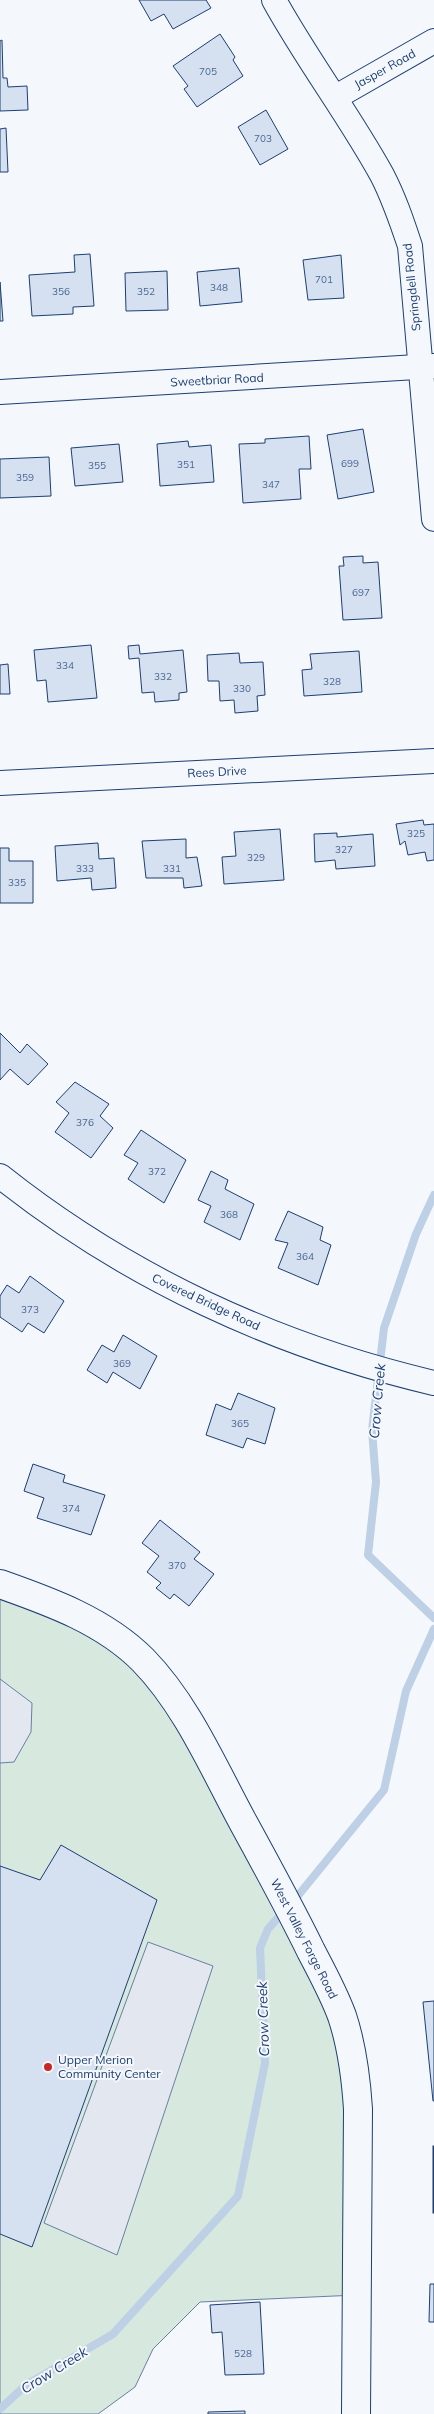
<svg xmlns="http://www.w3.org/2000/svg" width="434" height="2414" font-family="Mulish,sans-serif">
	<style>
		.green { fill: #d7e8df; stroke: #687fa3 }
		.parking { fill: #e3e8f0; stroke: #687fa3 }
		.lines { fill: none; stroke-linecap: round; stroke-linejoin: round }
		.stream { stroke: #bed0e5; stroke-width: 8 }
		.building { fill: #d5e0f0; stroke: #1d3f73 }
		.minor-casing { stroke: #1d3f73; stroke-width: 26 }
		.secondary-casing { stroke: #1d3f73; stroke-width: 30 }
		.minor { stroke: #f4f7fb; stroke-width: 24 }
		.secondary { stroke: #f4f7fb; stroke-width: 28 }
		.poi-dot { fill: #c62828; stroke: #f4f7fb; stroke-width: 2 }
		.labels { text-anchor: middle; stroke-width: 4; stroke-linejoin: round; paint-order: stroke }
		.number-label { font-size: 10px; fill: #4b6792 }
		.street-label { font-size: 12px; fill: #1d3f73; stroke: #f4f7fb }
		.poi-label { font-size: 12px; fill: #1d3f73; stroke: #f4f7fb; text-anchor: start }
		.water-label { font-size: 14px; font-style: italic; fill: #1d3f73; stroke: #f4f7fb }
	</style>
	<rect width="100%" height="100%" fill="#f4f7fb"/>
	<path class="green" d="M 0,1584 L 143,1659 L 342,2017 L 357,2295 L 200,2302 L 153,2349 L 135,2387 L 98,2414 L 0,2414 Z"/>
	<g class="parking">
		<path d="M 0,1679 L 32,1703 L 31,1732 L 14,1762 L 0,1763 Z"/>
		<path d="M 148,1942 L 213,1966 L 117,2255 L 44,2223 Z"/>
	</g>
	<g class="lines">
		<g class="stream">
			<path d="M 434,1195 L 416,1234 L 384,1328 L 372,1430 L 376,1482 L 368,1555 L 434,1618"/>
			<path d="M 292,1903 L 384,1790 L 406,1691 L 434,1629"/>
			<path d="M 0,2409 L 26,2385 L 113,2334 L 238,2196 L 265,2063 L 260,1948 L 268,1929 L 284,1911"/>
		</g>
	</g>
	<g class="building">
		<path d="M 139,0 L 206,0 L 211,8 L 173,29 L 164,14 L 151,21 Z"/>
		<path d="M 220,34 L 235,57 L 233,60 L 243,76 L 197,107 L 184,89 L 188,86 L 173,66 Z"/>
		<path d="M 2,40 L 3,78 L 7,78 L 8,87 L 27,86 L 28,110 L 0,111 L 0,41 Z"/>
		<path d="M 266,110 L 288,149 L 260,165 L 238,127 Z"/>
		<path d="M 6,128 L 8,172 L 0,172 L 0,129 Z"/>
		<path d="M 90,254 L 94,306 L 73,307 L 73,314 L 32,316 L 29,275 L 75,272 L 74,255 Z"/>
		<path d="M 341,255 L 344,298 L 308,300 L 303,260 Z"/>
		<path d="M 239,268 L 242,302 L 200,306 L 197,272 Z"/>
		<path d="M 167,271 L 168,310 L 126,311 L 125,273 Z"/>
		<path d="M 0,282 L 3,321 L 0,321 Z"/>
		<path d="M 363,429 L 374,492 L 338,499 L 327,435 Z"/>
		<path d="M 309,436 L 311,469 L 299,469 L 301,499 L 243,503 L 239,444 L 265,443 L 265,439 Z"/>
		<path d="M 188,441 L 189,447 L 211,445 L 214,482 L 160,486 L 157,444 Z"/>
		<path d="M 119,444 L 123,482 L 75,486 L 71,448 Z"/>
		<path d="M 49,457 L 51,496 L 0,498 L 0,459 Z"/>
		<path d="M 363,556 L 363,563 L 378,562 L 382,618 L 343,620 L 339,566 L 344,566 L 343,557 Z"/>
		<path d="M 91,645 L 97,698 L 48,702 L 46,680 L 37,681 L 34,650 Z"/>
		<path d="M 139,645 L 140,654 L 183,650 L 187,692 L 179,693 L 179,700 L 155,702 L 154,692 L 142,693 L 139,658 L 129,659 L 128,646 Z"/>
		<path d="M 359,651 L 362,692 L 304,696 L 302,670 L 312,669 L 310,654 Z"/>
		<path d="M 239,653 L 240,663 L 263,662 L 265,695 L 257,696 L 258,711 L 235,713 L 234,700 L 220,701 L 219,681 L 208,681 L 207,655 Z"/>
		<path d="M 8,664 L 10,694 L 0,694 L 0,665 Z"/>
		<path d="M 423,820 L 424,825 L 434,824 L 434,860 L 427,861 L 425,852 L 408,855 L 405,841 L 400,845 L 396,824 Z"/>
		<path d="M 280,829 L 284,880 L 224,884 L 222,857 L 236,856 L 234,832 Z"/>
		<path d="M 337,833 L 337,837 L 373,834 L 375,866 L 336,869 L 335,860 L 315,862 L 314,834 Z"/>
		<path d="M 186,839 L 186,858 L 197,857 L 202,886 L 184,888 L 183,878 L 146,878 L 142,841 Z"/>
		<path d="M 98,843 L 99,859 L 114,858 L 116,888 L 92,890 L 91,878 L 57,881 L 55,846 Z"/>
		<path d="M 0,848 L 9,848 L 9,861 L 33,861 L 33,903 L 0,903 Z"/>
		<path d="M 0,1033 L 20,1053 L 27,1044 L 48,1064 L 28,1085 L 10,1069 L 0,1080 Z"/>
		<path d="M 75,1082 L 109,1104 L 100,1116 L 113,1128 L 91,1158 L 55,1132 L 69,1113 L 56,1102 Z"/>
		<path d="M 141,1130 L 186,1160 L 164,1203 L 128,1179 L 138,1163 L 124,1155 Z"/>
		<path d="M 211,1171 L 228,1180 L 225,1189 L 254,1204 L 240,1240 L 204,1222 L 211,1206 L 198,1200 Z"/>
		<path d="M 288,1211 L 323,1227 L 320,1240 L 331,1245 L 318,1285 L 278,1268 L 288,1243 L 275,1240 Z"/>
		<path d="M 30,1276 L 64,1301 L 44,1333 L 28,1323 L 22,1332 L 0,1317 L 0,1296 L 7,1285 L 19,1293 Z"/>
		<path d="M 123,1335 L 157,1356 L 140,1389 L 113,1372 L 107,1383 L 87,1370 L 102,1345 L 114,1352 Z"/>
		<path d="M 238,1393 L 275,1408 L 265,1444 L 247,1438 L 243,1448 L 206,1435 L 216,1404 L 231,1410 Z"/>
		<path d="M 33,1464 L 65,1475 L 63,1482 L 105,1495 L 91,1535 L 37,1518 L 44,1498 L 24,1491 Z"/>
		<path d="M 160,1520 L 200,1552 L 194,1559 L 214,1574 L 189,1606 L 174,1594 L 170,1599 L 156,1588 L 161,1583 L 147,1572 L 159,1556 L 142,1543 Z"/>
		<path d="M 61,1845 L 157,1900 L 32,2247 L 0,2234 L 0,1866 L 40,1880 Z"/>
		<path d="M 434,2001 L 434,2101 L 433,2101 L 423,2002 Z"/>
		<rect x="433" y="2146" width="1" height="67"/>
		<path d="M 430,2284 L 434,2284 L 434,2322 L 429,2322 Z"/>
		<path d="M 260,2302 L 264,2374 L 225,2375 L 222,2332 L 212,2333 L 210,2305 Z"/>
		<path d="M 245,2411 L 245,2414 L 208,2414 L 208,2412 Z"/>
	</g>
	<g class="lines">
		<defs>
			<g id="minor">
				<path d="M 274,0 C 307,60 349,115 382,175 C 394,198 402,222 410,246 L 434,519"/>
				<path d="M 336,97 L 434,41"/>
				<path d="M 0,392 L 434,366"/>
				<path d="M 0,783 L 434,761"/>
				<path d="M 0,1176 C 127,1277 276,1346 434,1383"/>
			</g>
			<path id="secondary" d="M 0,1584 C 51,1602 104,1621 143,1660 C 187,1705 214,1769 244,1824 C 267,1866 290,1908 311,1951 C 322,1972 334,1994 342,2016 C 352,2046 356,2078 358,2109 L 356,2414"/>
		</defs>
		<use href="#minor" class="minor-casing"/>
		<use href="#secondary" class="secondary-casing"/>
		<use href="#minor" class="minor"/>
		<use href="#secondary" class="secondary"/>
	</g>
	<circle class="poi-dot" cx="48" cy="2067" r="5"/>
	<g class="labels">
		<g class="number-label">
			<text x="208" y="75">705</text>
			<text x="263" y="142">703</text>
			<text x="324" y="283">701</text>
			<text x="219" y="291">348</text>
			<text x="61" y="295">356</text>
			<text x="146" y="295">352</text>
			<text x="350" y="467">699</text>
			<text x="186" y="468">351</text>
			<text x="97" y="469">355</text>
			<text x="25" y="481">359</text>
			<text x="271" y="488">347</text>
			<text x="361" y="596">697</text>
			<text x="65" y="669">334</text>
			<text x="163" y="680">332</text>
			<text x="332" y="685">328</text>
			<text x="242" y="692">330</text>
			<text x="416" y="837">325</text>
			<text x="344" y="853">327</text>
			<text x="256" y="861">329</text>
			<text x="85" y="872">333</text>
			<text x="172" y="872">331</text>
			<text x="17" y="886">335</text>
			<text x="85" y="1126">376</text>
			<text x="157" y="1175">372</text>
			<text x="229" y="1218">368</text>
			<text x="305" y="1260">364</text>
			<text x="30" y="1313">373</text>
			<text x="122" y="1367">369</text>
			<text x="240" y="1427">365</text>
			<text x="71" y="1512">374</text>
			<text x="177" y="1569">370</text>
			<text x="243" y="2357">528</text>
		</g>
		<g class="street-label">
			<text transform="translate(385 69) rotate(-29)" y="4">Jasper Road</text>
			<text transform="translate(412 287) rotate(-96)" y="4">Springdell Road</text>
			<text transform="translate(217 380) rotate(-3)" y="4">Sweetbriar Road</text>
			<text transform="translate(217 772) rotate(-3)" y="4">Rees Drive</text>
			<text transform="translate(206 1302) rotate(25)" y="4">Covered Bridge Road</text>
			<text transform="translate(304 1939) rotate(63)" y="4">West Valley Forge Road</text>
		</g>
		<g class="poi-label">
			<text x="58" y="2064">Upper Merion<tspan x="58" dy="14">Community Center</tspan></text>
		</g>
		<g class="water-label">
			<text transform="translate(377 1401) rotate(-85)" y="5">Crow Creek</text>
			<text transform="translate(263 2019) rotate(-92)" y="5">Crow Creek</text>
			<text transform="translate(54 2370) rotate(-32)" y="5">Crow Creek</text>
		</g>
	</g>
</svg>
